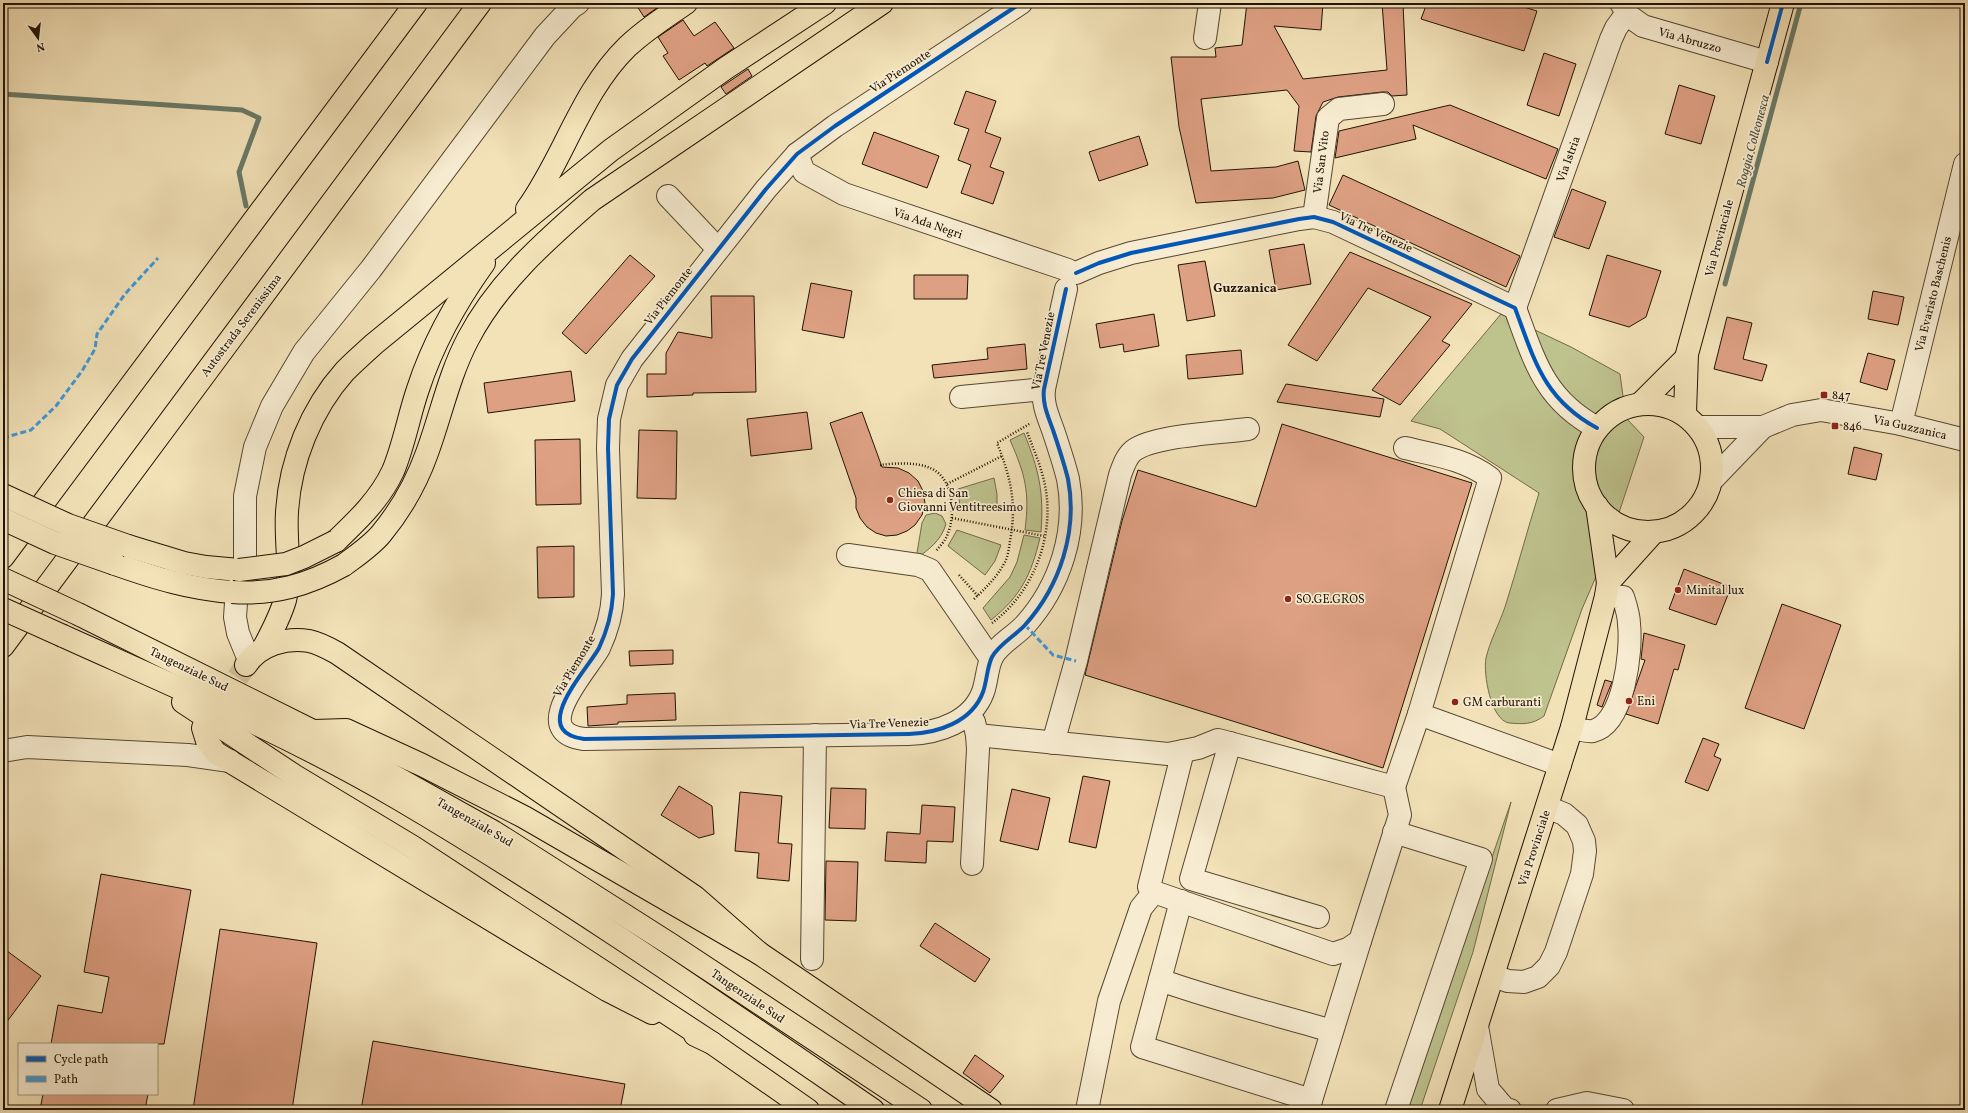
<svg xmlns="http://www.w3.org/2000/svg" width="1968" height="1113" font-family="Vollkorn,serif">
	<style>
		.green { fill: #bec28d; stroke: #706a48 }
		.lines { fill: none; stroke-linecap: round; stroke-linejoin: round }
		.stream { stroke: #6a7a69; stroke-width: 5 }
		.building { fill: #dea083; stroke: #211303 }
		.major-tunnel { stroke: #d4c39d; stroke-width: 22; stroke-dasharray: 22 11; stroke-linecap: butt }
		.minor-casing { stroke: #564730; stroke-width: 24 }
		.major-casing { stroke: #211303; stroke-width: 24 }
		.highway-casing { stroke: #211303; stroke-width: 24 }
		.path { stroke: #211303; stroke-width: 2.5; stroke-dasharray: 1 2; stroke-linecap: butt }
		.minor { stroke: #f7ecd1; stroke-width: 22 }
		.major { stroke: #f3e2b8; stroke-width: 22 }
		.highway { stroke: #f3e2b8; stroke-width: 22 }
		.highway-bridge-casing { stroke: #211303; stroke-width: 24; stroke-linecap: butt }
		.highway-bridge { stroke: #f3e2b8; stroke-width: 22 }
		.quiet { stroke: #3c9add; stroke-width: 3; stroke-dasharray: 6 3; stroke-linecap: butt }
		.cycleway-casing { stroke: #f7ecd1; stroke-width: 6 }
		.cycleway { stroke: #0057b8; stroke-width: 4 }
		.poi-dot { fill: #8f2418; stroke: #f7ecd1; stroke-width: 1.5 }
		.labels { text-anchor: middle; stroke-width: 3.5; stroke-linejoin: round; paint-order: stroke }
		.street-label { font-size: 12px; fill: #211303; stroke: #f7ecd1 }
		.poi-label { font-size: 12px; fill: #211303; stroke: #f7ecd1; text-anchor: start }
		.water-label { font-size: 13px; font-style: italic; fill: #4c4f3e; stroke: #f7ecd1 }
		.neighbourhood-label { font-size: 13px; font-weight: bold; fill: #211303; stroke: #f7ecd1 }
	</style>
	<rect width="100%" height="100%" fill="#f3e2b8"/>
	<filter id="stains"><feTurbulence type="fractalNoise" baseFrequency=".005" numOctaves="4"/><feColorMatrix values="0 0 0 0 .2 0 0 0 0 .09 0 0 0 0 .02 0 0 0 .5 -.17"/></filter>
	<radialGradient id="worn" r=".72"><stop offset=".6" stop-color="#630" stop-opacity="0"/><stop offset="1" stop-color="#630" stop-opacity=".3"/></radialGradient>
	<g class="green">
		<path d="M 1501,314 L 1571,347 L 1620,374 L 1626,418 L 1644,437 L 1604,558 L 1582,609 L 1544,716 C 1532,725 1523,724 1509,723 C 1491,720 1483,674 1486,658 C 1490,641 1499,624 1505,607 C 1517,569 1527,531 1539,493 L 1440,429 L 1411,421 Z"/>
		<path d="M 1024,433 C 1039,470 1044,492 1041,532 L 1025,530 C 1030,492 1025,474 1010,440 Z"/>
		<path d="M 994,478 L 997,494 L 997,510 L 960,508 L 958,489 Z"/>
		<path d="M 935,513 L 942,516 L 946,524 C 941,541 929,549 916,559 L 922,523 L 926,515 Z"/>
		<path d="M 957,530 L 1001,545 L 995,561 L 985,575 L 948,546 Z"/>
		<path d="M 1024,535 L 1040,538 C 1031,575 1021,596 991,620 L 983,608 L 1010,577 L 1017,562 Z"/>
		<path d="M 1511,802 L 1473,952 L 1420,1110 L 1405,1110 Z"/>
	</g>
	<g class="lines">
		<g class="stream">
			<path d="M 3,94 L 242,110 L 259,118 L 239,172 L 246,206"/>
			<path d="M 1725,284 L 1801,3"/>
		</g>
	</g>
	<g class="building">
		<path d="M 635,3 L 664,3 L 644,17 Z"/>
		<path d="M 1247,3 L 1323,3 L 1321,30 L 1274,26 L 1303,79 L 1387,70 L 1382,3 L 1403,3 L 1407,95 L 1392,96 L 1388,92 L 1382,92 L 1338,97 L 1323,102 L 1316,116 L 1311,152 L 1294,151 L 1299,106 L 1287,90 L 1201,99 L 1211,171 L 1276,167 L 1298,161 L 1305,190 L 1273,198 L 1196,203 L 1179,127 L 1171,57 L 1216,57 L 1215,48 L 1242,45 Z"/>
		<path d="M 1427,3 L 1511,3 L 1537,11 L 1524,51 L 1421,19 Z"/>
		<path d="M 683,20 L 694,36 L 715,22 L 734,48 L 707,66 L 705,63 L 679,80 L 663,56 L 668,53 L 658,37 Z"/>
		<path d="M 1544,53 L 1576,64 L 1559,116 L 1527,105 Z"/>
		<path d="M 748,69 L 752,76 L 726,94 L 721,87 Z"/>
		<path d="M 1679,85 L 1715,96 L 1701,144 L 1665,134 Z"/>
		<path d="M 966,91 L 996,101 L 985,132 L 1001,138 L 990,167 L 1004,172 L 993,204 L 961,193 L 971,165 L 958,160 L 969,129 L 954,124 Z"/>
		<path d="M 1450,105 L 1558,149 L 1546,179 L 1413,125 L 1416,139 L 1335,158 L 1339,131 Z"/>
		<path d="M 874,132 L 939,156 L 927,188 L 862,164 Z"/>
		<path d="M 1139,136 L 1148,165 L 1099,181 L 1089,152 Z"/>
		<path d="M 1343,175 L 1520,256 L 1506,287 L 1329,205 Z"/>
		<path d="M 1572,189 L 1606,202 L 1589,249 L 1554,237 Z"/>
		<path d="M 1304,244 L 1311,284 L 1276,290 L 1269,250 Z"/>
		<path d="M 1350,252 L 1472,304 L 1442,341 L 1450,345 L 1400,405 L 1372,390 L 1431,317 L 1368,288 L 1317,361 L 1288,345 Z"/>
		<path d="M 630,255 L 655,276 L 586,354 L 562,333 Z"/>
		<path d="M 1607,255 L 1661,271 L 1646,317 L 1629,327 L 1589,315 Z"/>
		<path d="M 1205,261 L 1215,316 L 1187,321 L 1178,265 Z"/>
		<path d="M 914,275 L 968,275 L 967,299 L 914,299 Z"/>
		<path d="M 811,283 L 852,291 L 844,338 L 802,330 Z"/>
		<path d="M 1873,291 L 1904,297 L 1898,325 L 1868,319 Z"/>
		<path d="M 711,296 L 754,296 L 756,392 L 693,393 L 693,395 L 647,397 L 647,374 L 666,374 L 666,353 L 678,332 L 712,338 Z"/>
		<path d="M 1154,314 L 1159,346 L 1124,352 L 1123,344 L 1100,348 L 1096,324 Z"/>
		<path d="M 1727,317 L 1752,323 L 1743,359 L 1767,365 L 1762,381 L 1714,369 Z"/>
		<path d="M 1025,344 L 1027,369 L 934,378 L 932,365 L 988,359 L 987,348 Z"/>
		<path d="M 1241,350 L 1243,374 L 1188,379 L 1186,355 Z"/>
		<path d="M 1868,353 L 1895,360 L 1887,390 L 1860,382 Z"/>
		<path d="M 571,371 L 575,401 L 488,413 L 484,383 Z"/>
		<path d="M 1286,384 L 1384,399 L 1380,417 L 1277,402 Z"/>
		<path d="M 807,412 L 812,449 L 751,456 L 747,419 Z"/>
		<path d="M 862,412 L 882,467 L 898,468 L 909,473 L 918,481 L 923,491 L 925,503 L 922,515 L 915,525 L 907,531 L 897,535 L 886,536 L 876,533 L 867,527 L 860,518 L 856,508 L 856,498 L 830,423 Z"/>
		<path d="M 1282,424 L 1472,483 L 1383,768 L 1085,675 L 1122,521 L 1138,470 L 1256,507 Z"/>
		<path d="M 639,430 L 677,431 L 676,499 L 637,498 Z"/>
		<path d="M 580,439 L 581,504 L 536,505 L 535,440 Z"/>
		<path d="M 1854,447 L 1882,454 L 1876,480 L 1848,474 Z"/>
		<path d="M 574,546 L 574,597 L 538,598 L 537,547 Z"/>
		<path d="M 1684,569 L 1731,587 L 1716,625 L 1669,609 Z"/>
		<path d="M 1782,604 L 1841,625 L 1804,729 L 1745,708 Z"/>
		<path d="M 1644,633 L 1685,645 L 1678,670 L 1674,669 L 1658,724 L 1626,714 L 1645,660 L 1641,659 Z"/>
		<path d="M 673,650 L 673,664 L 630,666 L 629,651 Z"/>
		<path d="M 1605,680 L 1612,682 L 1602,707 L 1597,705 Z"/>
		<path d="M 675,693 L 676,720 L 618,722 L 618,724 L 588,726 L 587,707 L 627,704 L 627,695 Z"/>
		<path d="M 1703,738 L 1719,744 L 1714,756 L 1721,759 L 1708,791 L 1685,782 Z"/>
		<path d="M 1083,776 L 1110,781 L 1096,848 L 1069,842 Z"/>
		<path d="M 679,786 L 712,806 L 714,834 L 699,838 L 661,815 Z"/>
		<path d="M 831,788 L 866,789 L 865,829 L 829,828 Z"/>
		<path d="M 1012,789 L 1050,798 L 1038,850 L 1000,841 Z"/>
		<path d="M 740,792 L 782,796 L 778,843 L 792,844 L 789,881 L 757,878 L 759,853 L 735,851 Z"/>
		<path d="M 922,805 L 955,807 L 953,842 L 927,841 L 926,863 L 885,861 L 887,832 L 920,834 Z"/>
		<path d="M 826,861 L 858,862 L 856,921 L 825,920 Z"/>
		<path d="M 101,874 L 191,890 L 164,1044 L 51,1044 L 58,1005 L 102,1013 L 109,977 L 84,972 Z"/>
		<path d="M 935,923 L 990,959 L 975,982 L 920,946 Z"/>
		<path d="M 220,929 L 317,943 L 292,1110 L 193,1110 Z"/>
		<path d="M 3,948 L 41,976 L 3,1027 Z"/>
		<path d="M 373,1041 L 625,1084 L 620,1110 L 361,1110 Z"/>
		<path d="M 975,1055 L 1004,1076 L 990,1093 L 963,1073 Z"/>
		<path d="M 43,1094 L 148,1094 L 145,1110 L 40,1110 Z"/>
	</g>
	<g class="lines">
		<path class="major-tunnel" d="M 219,705 L 246,665"/>
		<defs>
			<g id="minor">
				<path d="M 1021,3 L 835,126 L 797,154 L 766,189 L 632,359 L 617,385 L 609,419 L 608,448 L 613,594 C 612,613 607,631 599,648 C 587,670 527,732 584,739 L 909,734 C 938,733 972,722 983,692 C 987,681 987,667 992,657 C 999,644 1015,636 1025,625 C 1060,586 1078,531 1068,479 C 1064,463 1059,448 1054,433 C 1049,418 1042,405 1044,389 L 1066,289"/>
				<path d="M 1621,3 L 1629,16 L 1643,26 L 1767,62"/>
				<path d="M 1205,38 L 1210,3"/>
				<path d="M 797,154 L 804,172 L 844,194 L 1068,270"/>
				<path d="M 668,196 L 718,249"/>
				<path d="M 1314,217 L 1328,118 L 1339,109 L 1383,104"/>
				<path d="M 1076,273 L 1099,263 L 1131,253 L 1299,219 L 1314,217 L 1333,222 L 1515,308 C 1535,362 1544,399 1597,428"/>
				<path d="M 1515,308 L 1611,39 L 1616,28 L 1627,13"/>
				<path d="M 961,397 L 1044,389"/>
				<path d="M 1901,424 L 1965,164"/>
				<path d="M 1698,427 L 1763,427 L 1792,415 L 1821,410 L 1901,424 L 1965,440"/>
				<path d="M 1405,448 C 1435,455 1465,459 1490,478 L 1419,714 L 1560,765"/>
				<path d="M 1713,479 L 1763,427"/>
				<path d="M 848,555 L 918,565 L 930,570 L 991,659"/>
				<path d="M 249,660 L 238,633 L 235,617 L 236,603 L 245,562 L 245,496 L 255,447 L 272,406 L 304,352 L 371,269 L 545,36 L 572,7 L 578,3"/>
				<path d="M 1572,727 C 1579,729 1585,732 1593,731 C 1624,724 1632,651 1629,624 C 1629,615 1626,606 1623,597 L 1606,596"/>
				<path d="M 977,735 L 1168,754 L 1198,748 L 1218,740 L 1394,787 L 1419,714"/>
				<path d="M 1053,743 L 1076,661 L 1120,475 C 1123,467 1126,457 1133,451 C 1154,435 1220,433 1248,429"/>
				<path d="M 1230,743 L 1191,879 L 1318,917"/>
				<path d="M 3,751 L 27,747 L 188,755 L 230,761"/>
				<path d="M 1183,751 L 1149,887 L 1154,892 L 1333,954 L 1348,949 L 1360,941 L 1400,815 L 1394,787"/>
				<path d="M 1394,832 L 1481,859 L 1396,1110"/>
				<path d="M 972,864 L 978,749 L 977,735 L 974,722"/>
				<path d="M 1181,901 L 1142,1047 L 1311,1100"/>
				<path d="M 812,959 L 815,735"/>
				<path d="M 1493,976 L 1508,981 L 1524,982 L 1538,977 L 1549,966 L 1556,952 L 1582,874 L 1585,851 L 1584,841 L 1577,825 L 1564,814 L 1547,807"/>
				<path d="M 1160,980 C 1216,1000 1274,1014 1332,1031"/>
				<path d="M 1477,1026 L 1488,1089 L 1505,1109 L 1510,1110"/>
				<path d="M 1087,1110 L 1109,1001 L 1141,908 L 1154,892"/>
				<path d="M 1308,1110 L 1360,941"/>
				<path d="M 1557,1110 L 1587,1103 L 1623,1110"/>
			</g>
			<g id="major">
				<circle cx="1648" cy="468" r="64"/>
				<path d="M 1640,404 L 1686,358"/>
				<path d="M 1685,413 L 1687,354 L 1783,3"/>
				<path d="M 1608,583 L 1654,532"/>
				<path d="M 246,665 C 259,645 286,637 309,641 C 319,643 328,648 337,653 L 695,897 L 759,953 L 991,1110"/>
				<path d="M 203,728 L 207,741 L 216,753 L 607,990 L 652,1013"/>
				<path d="M 695,1035 L 712,1043 L 808,1110"/>
				<path d="M 1450,1110 L 1572,727 L 1606,596 L 1608,583 L 1597,506"/>
			</g>
			<g id="highway">
				<path d="M 527,209 C 564,158 581,92 627,47 C 645,30 665,17 686,3"/>
				<path d="M 336,541 C 358,520 380,499 393,471 C 404,445 409,415 418,389 C 433,343 456,302 484,263"/>
				<path d="M 128,546 L 184,563 L 206,567 L 239,570"/>
				<path d="M 3,557 L 416,3"/>
				<path d="M 115,564 C 155,578 190,589 232,592"/>
				<path d="M 344,565 C 356,556 371,546 381,534 C 400,511 417,481 427,453 C 441,415 449,375 468,339 C 497,283 545,241 592,200 L 882,3"/>
				<path d="M 80,615 L 313,731 L 494,832 L 670,944 L 921,1110"/>
				<path d="M 63,636 C 176,687 292,736 399,799 C 562,895 717,1003 873,1110"/>
				<path d="M 3,646 L 480,3"/>
				<path d="M 264,647 C 272,632 280,617 285,600 C 292,572 285,541 287,512 C 290,461 311,409 345,371 C 354,362 364,353 374,344 L 611,150 L 726,68 L 825,3"/>
				<path d="M 183,702 L 295,776 L 413,847 L 712,1043"/>
				<path d="M 314,731 L 346,730 L 422,765 L 524,817 L 759,953"/>
			</g>
		</defs>
		<use href="#minor" class="minor-casing"/>
		<use href="#major" class="major-casing"/>
		<use href="#highway" class="highway-casing"/>
		<g class="path">
			<path d="M 880,465 C 897,463 923,461 937,472 C 954,485 955,516 948,533 C 946,540 940,546 936,551"/>
			<path d="M 947,484 L 1002,456"/>
			<path d="M 952,518 L 1044,536"/>
			<path d="M 959,575 L 978,596"/>
			<path d="M 974,599 C 986,588 997,577 1005,562 C 1008,556 1009,548 1010,541 C 1017,504 1011,478 997,443 L 1031,423"/>
			<path d="M 992,623 C 1030,595 1051,546 1047,499 C 1045,475 1035,453 1027,432"/>
		</g>
		<use href="#minor" class="minor"/>
		<use href="#major" class="major"/>
		<use href="#highway" class="highway"/>
		<defs>
			<g id="highway-bridge">
				<path d="M 3,495 L 68,525 L 128,546"/>
				<path d="M 3,519 L 55,543 L 115,564"/>
				<path d="M 239,570 L 286,564 L 304,557 L 336,541"/>
				<path d="M 3,579 L 80,615"/>
				<path d="M 232,592 C 273,595 308,585 344,565"/>
				<path d="M 3,609 L 63,636"/>
			</g>
		</defs>
		<use href="#highway-bridge" class="highway-bridge-casing"/>
		<use href="#highway-bridge" class="highway-bridge"/>
		<g class="quiet">
			<path d="M 3,438 L 31,430 L 56,406 L 82,371 L 95,349 L 97,334 L 125,294 L 158,258"/>
			<path d="M 1025,625 L 1053,655 L 1076,661"/>
		</g>
		<defs>
			<g id="cycleway">
				<path d="M 1021,3 L 835,126 L 797,154 L 766,189 L 632,359 L 617,385 L 609,419 L 608,448 L 613,594 C 612,613 607,631 599,648 C 587,670 527,732 584,739 L 909,734 C 938,733 972,722 983,692 C 987,681 987,667 992,657 C 999,644 1015,636 1025,625 C 1060,586 1078,531 1068,479 C 1064,463 1059,448 1054,433 C 1049,418 1042,405 1044,389 L 1066,289"/>
				<path d="M 1767,62 L 1783,3"/>
				<path d="M 1076,273 L 1099,263 L 1131,253 L 1299,219 L 1314,217 L 1333,222 L 1515,308 C 1535,362 1544,399 1597,428"/>
			</g>
		</defs>
		<use href="#cycleway" class="cycleway-casing"/>
		<use href="#cycleway" class="cycleway"/>
	</g>
	<g class="poi-dot">
		<rect x="1820" y="391" width="8" height="8" rx="2"/>
		<rect x="1831" y="422" width="8" height="8" rx="2"/>
		<circle cx="890" cy="500" r="4"/>
		<circle cx="1678" cy="590" r="4"/>
		<circle cx="1288" cy="599" r="4"/>
		<circle cx="1629" cy="701" r="4"/>
		<circle cx="1455" cy="702" r="4"/>
	</g>
	<g class="labels">
		<g class="street-label">
			<text transform="translate(1690 40) rotate(16)" y="4">Via Abruzzo</text>
			<text transform="translate(900 71) rotate(-33)" y="4">Via Piemonte</text>
			<text transform="translate(1568 159) rotate(-70)" y="4">Via Istria</text>
			<text transform="translate(1321 162) rotate(-83)" y="4">Via San Vito</text>
			<text transform="translate(928 223) rotate(19)" y="4">Via Ada Negri</text>
			<text transform="translate(1376 232) rotate(25)" y="4">Via Tre Venezie</text>
			<text transform="translate(1719 238) rotate(-75)" y="4">Via Provinciale</text>
			<text transform="translate(1933 294) rotate(-76)" y="4">Via Evaristo Baschenis</text>
			<text transform="translate(668 296) rotate(-52)" y="4">Via Piemonte</text>
			<text transform="translate(241 325) rotate(-53)" y="4">Autostrada Serenissima</text>
			<text transform="translate(1043 351) rotate(-79)" y="4">Via Tre Venezie</text>
			<text transform="translate(1910 427) rotate(13)" y="4">Via Guzzanica</text>
			<text transform="translate(574 666) rotate(-59)" y="4">Via Piemonte</text>
			<text transform="translate(189 669) rotate(26)" y="4">Tangenziale Sud</text>
			<text transform="translate(889 723) rotate(-2)" y="4">Via Tre Venezie</text>
			<text transform="translate(475 822) rotate(30)" y="4">Tangenziale Sud</text>
			<text transform="translate(1534 848) rotate(-72)" y="4">Via Provinciale</text>
			<text transform="translate(748 996) rotate(34)" y="4">Tangenziale Sud</text>
		</g>
		<g class="poi-label">
			<text x="1832" y="399">847</text>
			<text x="1843" y="430">846</text>
			<text x="898" y="497">Chiesa di San<tspan x="898" dy="14">Giovanni Ventitreesimo</tspan></text>
			<text x="1686" y="594">Minital lux</text>
			<text x="1296" y="603">SO.GE.GROS</text>
			<text x="1637" y="705">Eni</text>
			<text x="1463" y="706">GM carburanti</text>
		</g>
		<g class="water-label">
			<text transform="translate(1752 141) rotate(-75)" y="5">Roggia Colleonesca</text>
		</g>
		<g class="neighbourhood-label">
			<text x="1245" y="292">Guzzanica</text>
		</g>
	</g>
	<rect width="1968" height="1113" fill="none" stroke="#f3e2b8" stroke-width="16"/>
	<rect x="4" y="4" width="1960" height="1105" fill="none" stroke="#211303" stroke-width="2"/>
	<rect x="8" y="8" width="1952" height="1097" fill="none" stroke="#211303"/>
	<rect x="18" y="1043" width="140" height="52" fill="#f7ecd1" stroke="#a1957f"/>
	<rect x="26" y="1056" width="20" height="6" fill="#0057b8" stroke="#a1957f"/>
	<text x="54" y="1063" font-size="12" fill="#211303">Cycle path</text>
	<rect x="26" y="1076" width="20" height="6" fill="#3c9add" stroke="#a1957f"/>
	<text x="54" y="1083" font-size="12" fill="#211303">Path</text>
	<g transform="translate(38 38) rotate(165)" stroke="#f7ecd1" stroke-width="3" paint-order="stroke">
	<path d="M0-3L7 15L0 10L-7 15Z" fill="#211303"/>
	<text y="-6" font-size="11" font-weight="bold" text-anchor="middle" fill="#211303">N</text>
	</g>
	<rect width="100%" height="100%" filter="url(#stains)"/>
	<rect width="100%" height="100%" fill="url(#worn)"/>
</svg>
